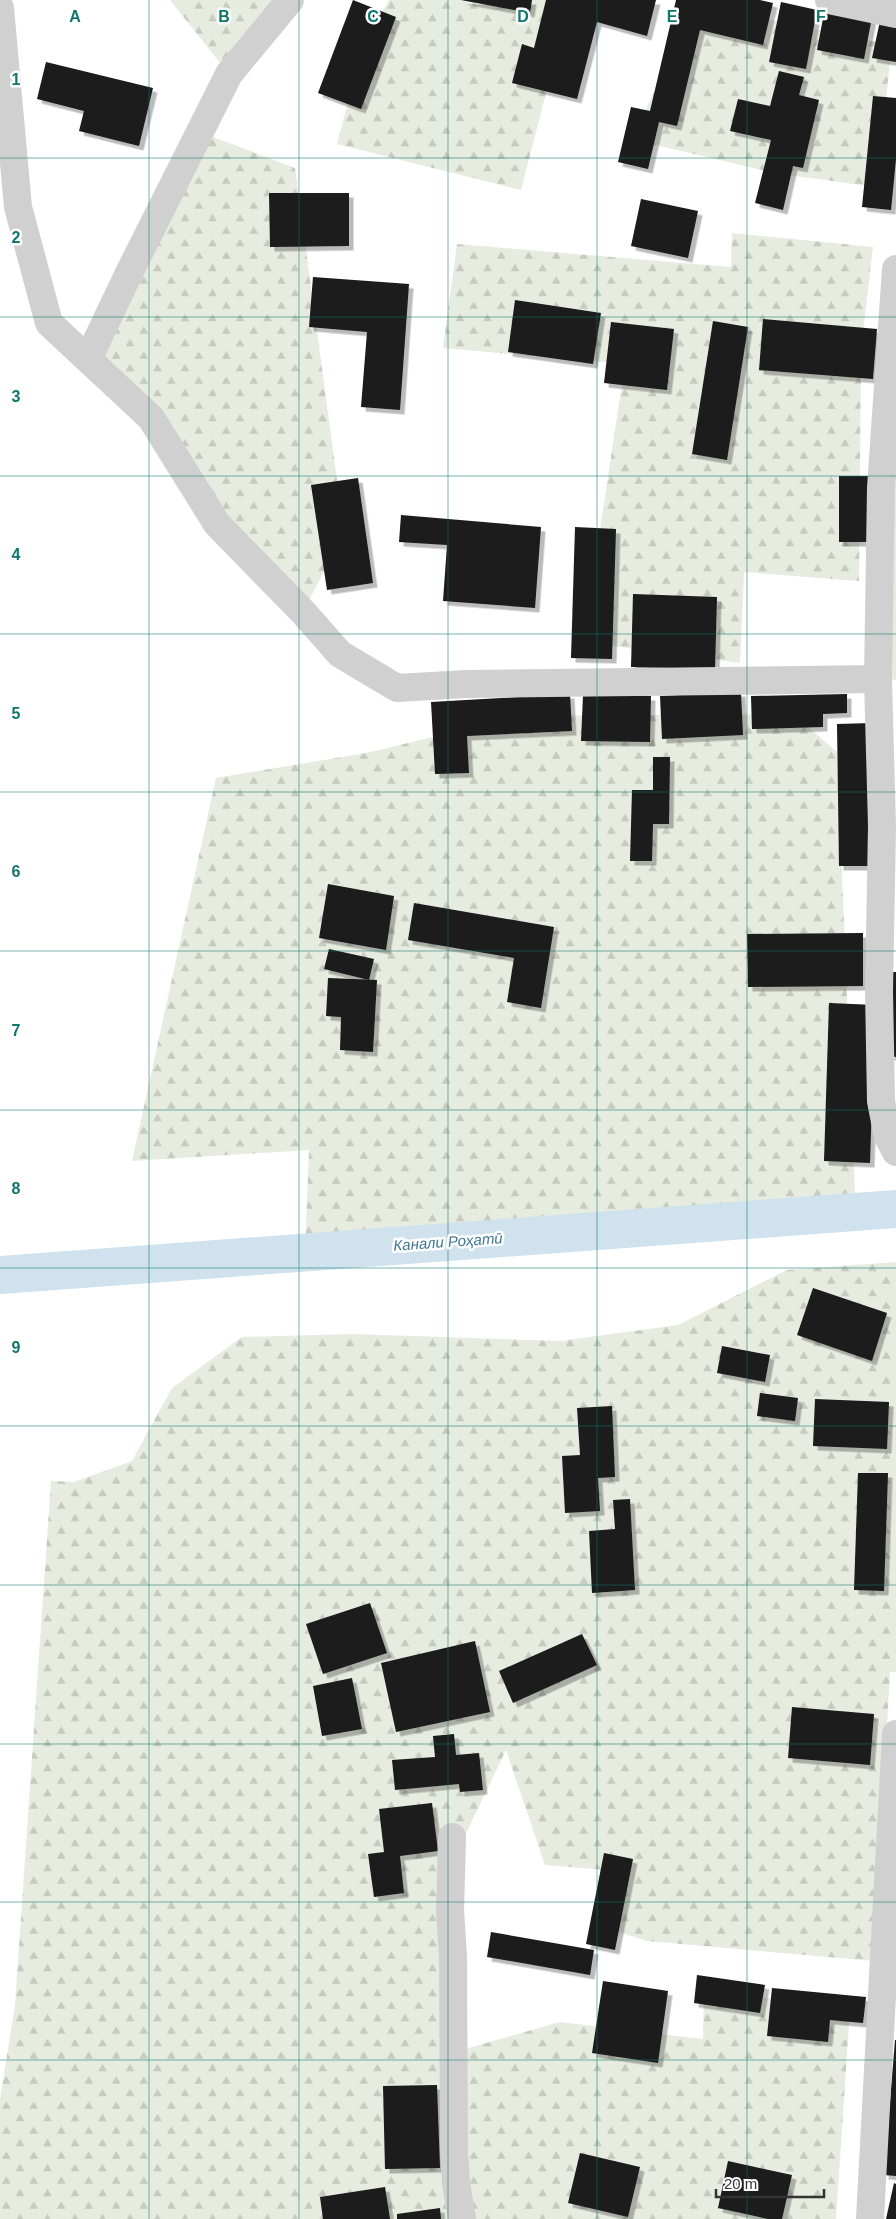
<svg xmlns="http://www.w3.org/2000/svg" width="896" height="2219" font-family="Helvetica,sans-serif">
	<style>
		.forest { fill: url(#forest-firs) }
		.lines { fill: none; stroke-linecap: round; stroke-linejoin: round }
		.canal { stroke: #cfe2ee; stroke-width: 38 }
		.building { fill: #1a1a1a; filter: url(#shadow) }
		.minor { stroke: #d0d0d0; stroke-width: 28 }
		.grid { fill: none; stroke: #0f766e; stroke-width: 1; stroke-opacity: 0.55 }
		.labels { text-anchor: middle; stroke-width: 5; stroke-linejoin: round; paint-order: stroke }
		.water-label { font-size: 15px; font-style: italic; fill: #3f7597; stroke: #fff }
		.grid-label { font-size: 16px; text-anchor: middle; font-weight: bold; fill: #0f766e; stroke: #fff; stroke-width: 5; stroke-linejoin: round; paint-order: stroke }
	</style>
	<defs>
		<pattern id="forest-firs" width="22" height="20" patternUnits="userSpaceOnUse" patternTransform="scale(1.25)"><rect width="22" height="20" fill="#e6ecdf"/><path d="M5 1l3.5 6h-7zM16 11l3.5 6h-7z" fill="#c6cbc0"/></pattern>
		<filter id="shadow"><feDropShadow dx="4.5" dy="4.5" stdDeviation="0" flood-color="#0004"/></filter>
	</defs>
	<rect width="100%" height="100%" fill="#fff"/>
	<g class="forest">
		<path d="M 170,0 L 290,0 L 229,74 Z"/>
		<path d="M 389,0 L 570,0 L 521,190 L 337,144 L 364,43 Z"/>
		<path d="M 697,5 L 892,45 L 876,187 L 774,173 L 631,139 Z"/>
		<path d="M 200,132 L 295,168 L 344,532 L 303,612 L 88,359 Z"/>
		<path d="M 732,233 L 873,247 L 861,349 L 859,581 L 744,572 L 740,663 L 583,642 L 625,364 L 443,348 L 457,244 L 731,267 Z"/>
		<path d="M 896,352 L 896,680 L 884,678 Z"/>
		<path d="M 793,714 L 837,752 L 855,1193 L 305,1254 L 309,1150 L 132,1161 L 216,778 L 366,753 L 522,716 Z"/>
		<path d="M 896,1262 L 896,1672 L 890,1672 L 874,1961 L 647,1941 L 603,1927 L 608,1870 L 545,1865 L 506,1750 L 458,1850 L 465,2049 L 560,2022 L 703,2039 L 704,1990 L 850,2008 L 836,2219 L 0,2219 L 0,2099 L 15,2005 L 51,1481 L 74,1482 L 132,1461 L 172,1388 L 242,1337 L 352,1334 L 560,1341 L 678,1325 L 787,1270 Z"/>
	</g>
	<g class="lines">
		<path class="canal" d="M 0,1275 L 896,1209"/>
	</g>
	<g class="building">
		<path d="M 353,0 L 396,17 L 361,109 L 318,93 Z"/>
		<path d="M 461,0 L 532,0 L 530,13 Z"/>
		<path d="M 546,0 L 656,0 L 647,36 L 597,22 L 577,99 L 512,83 L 522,44 L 534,48 Z"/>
		<path d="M 676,0 L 760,0 L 773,3 L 763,45 L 700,30 L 677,126 L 659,122 L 648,169 L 618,162 L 631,107 L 650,111 Z"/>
		<path d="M 781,2 L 817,10 L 806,69 L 769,62 Z"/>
		<path d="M 825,8 L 872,17 L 864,59 L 817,50 Z"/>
		<path d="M 880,21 L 896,24 L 896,62 L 872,58 Z"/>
		<path d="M 46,62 L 153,88 L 139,146 L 79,131 L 84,111 L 37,99 Z"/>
		<path d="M 779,71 L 804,77 L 799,95 L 819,100 L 803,168 L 793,166 L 783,210 L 755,203 L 771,140 L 730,131 L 738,99 L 770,106 Z"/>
		<path d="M 873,96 L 896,98 L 896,159 L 891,210 L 862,207 Z"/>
		<path d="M 269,193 L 349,193 L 349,246 L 270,247 Z"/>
		<path d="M 641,199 L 698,211 L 688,258 L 631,246 Z"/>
		<path d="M 313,277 L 409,284 L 400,410 L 361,407 L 367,332 L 309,327 Z"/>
		<path d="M 515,300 L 601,313 L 593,364 L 508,352 Z"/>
		<path d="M 763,319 L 877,329 L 873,379 L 759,370 Z"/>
		<path d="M 713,321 L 748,327 L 727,460 L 692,454 Z"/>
		<path d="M 611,322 L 674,329 L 667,390 L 604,383 Z"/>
		<rect x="839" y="476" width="29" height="66"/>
		<path d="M 358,478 L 373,583 L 327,590 L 311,485 Z"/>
		<path d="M 401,515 L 541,527 L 535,608 L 443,601 L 447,545 L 399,542 Z"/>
		<path d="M 575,527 L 616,529 L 612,659 L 571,658 Z"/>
		<path d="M 633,594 L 717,597 L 715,669 L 631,667 Z"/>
		<path d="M 741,692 L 743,735 L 662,739 L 660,696 Z"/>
		<path d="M 570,694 L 572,731 L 467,736 L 469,773 L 435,774 L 431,702 Z"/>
		<path d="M 847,694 L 847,713 L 823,714 L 823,727 L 752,729 L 751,696 Z"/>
		<path d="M 583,695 L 651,696 L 650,742 L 581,741 Z"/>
		<path d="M 872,723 L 875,866 L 839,866 L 837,724 Z"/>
		<path d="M 653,757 L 670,757 L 669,824 L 653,824 L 652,861 L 630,861 L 632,790 L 653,790 Z"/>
		<path d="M 328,884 L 394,896 L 386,950 L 319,938 Z"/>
		<path d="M 414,903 L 554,927 L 541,1008 L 507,1002 L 514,958 L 408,940 Z"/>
		<path d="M 863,933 L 863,986 L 748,987 L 747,934 Z"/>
		<path d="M 329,949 L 374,959 L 369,980 L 324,969 Z"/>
		<path d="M 890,972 L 896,972 L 896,1057 L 890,1056 Z"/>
		<path d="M 328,978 L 377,980 L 373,1052 L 340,1050 L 341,1017 L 326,1016 Z"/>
		<path d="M 829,1003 L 875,1005 L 870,1163 L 824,1161 Z"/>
		<path d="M 813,1288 L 887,1313 L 872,1361 L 797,1335 Z"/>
		<path d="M 722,1346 L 770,1355 L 765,1382 L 717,1373 Z"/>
		<path d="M 760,1393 L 798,1398 L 795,1421 L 757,1416 Z"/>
		<path d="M 815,1399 L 889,1402 L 887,1449 L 813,1446 Z"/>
		<path d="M 612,1406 L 615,1477 L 598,1478 L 600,1511 L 565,1513 L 562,1456 L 580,1455 L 577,1408 Z"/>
		<path d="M 858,1473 L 888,1473 L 884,1591 L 854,1590 Z"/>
		<path d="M 630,1499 L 635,1590 L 592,1593 L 589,1531 L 615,1529 L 613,1500 Z"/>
		<path d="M 370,1603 L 387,1653 L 323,1674 L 306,1624 Z"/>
		<path d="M 582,1634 L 597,1665 L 513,1703 L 499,1671 Z"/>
		<path d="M 475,1641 L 490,1712 L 396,1732 L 381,1663 Z"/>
		<path d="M 352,1678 L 362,1729 L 322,1736 L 313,1686 Z"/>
		<path d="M 792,1707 L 874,1714 L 870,1765 L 788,1758 Z"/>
		<path d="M 454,1734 L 456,1755 L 479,1753 L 483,1790 L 460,1792 L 459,1784 L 395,1790 L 392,1760 L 435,1757 L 433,1736 Z"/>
		<path d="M 432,1803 L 438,1851 L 400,1856 L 404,1893 L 374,1897 L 368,1854 L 384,1852 L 379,1809 Z"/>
		<path d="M 604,1853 L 633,1859 L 615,1950 L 586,1944 Z"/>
		<path d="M 491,1932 L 594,1950 L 590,1975 L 487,1957 Z"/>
		<path d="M 697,1975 L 765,1985 L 760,2013 L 694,2003 Z"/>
		<path d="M 603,1981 L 668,1991 L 658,2063 L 592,2053 Z"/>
		<path d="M 772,1988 L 866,1997 L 863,2023 L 830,2020 L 828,2042 L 767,2036 Z"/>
		<path d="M 895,2040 L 896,2040 L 896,2176 L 884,2175 Z"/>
		<path d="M 437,2085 L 440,2168 L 385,2169 L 383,2086 Z"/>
		<path d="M 580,2153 L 640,2167 L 628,2217 L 568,2203 Z"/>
		<path d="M 728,2161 L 792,2175 L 782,2219 L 768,2219 L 718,2208 Z"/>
		<path d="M 894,2183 L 896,2184 L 896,2219 L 886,2219 Z"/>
		<path d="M 385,2187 L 390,2219 L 323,2219 L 320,2197 Z"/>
		<path d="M 440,2208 L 441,2219 L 397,2219 L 397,2214 Z"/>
	</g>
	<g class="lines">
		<g class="minor">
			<path d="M 829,0 L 896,14"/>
			<path d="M 0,8 L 18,207 L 49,323 L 151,418 L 217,524 L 303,612 L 340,654 L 397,688 L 466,684 L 878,679"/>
			<path d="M 896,269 L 881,488 L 878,679 L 882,826 L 879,991 L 881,1101 L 888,1137 L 896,1152"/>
			<path d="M 88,359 L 128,275 L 229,74 L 290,0"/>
			<path d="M 452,1837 L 450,1911 L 453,1956 L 454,2153 L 456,2183 L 462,2219"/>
			<path d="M 870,2219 L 896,1734"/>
		</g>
	</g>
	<path class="grid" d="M 149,0 L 149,2219M 299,0 L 299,2219M 448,0 L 448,2219M 597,0 L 597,2219M 747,0 L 747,2219M 0,158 L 896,158M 0,317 L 896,317M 0,476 L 896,476M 0,634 L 896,634M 0,792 L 896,792M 0,951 L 896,951M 0,1110 L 896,1110M 0,1268 L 896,1268M 0,1426 L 896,1426M 0,1585 L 896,1585M 0,1744 L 896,1744M 0,1902 L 896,1902M 0,2060 L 896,2060"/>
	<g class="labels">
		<g class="water-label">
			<text transform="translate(448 1242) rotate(-4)" y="5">Канали Роҳатӣ</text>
		</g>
	</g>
	<g class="grid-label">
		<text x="75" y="22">A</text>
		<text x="224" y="22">B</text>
		<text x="373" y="22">C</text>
		<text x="523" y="22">D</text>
		<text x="672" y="22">E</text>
		<text x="821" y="22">F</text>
		<text x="16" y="85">1</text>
		<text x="16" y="243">2</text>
		<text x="16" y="402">3</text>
		<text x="16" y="560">4</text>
		<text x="16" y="719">5</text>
		<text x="16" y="877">6</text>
		<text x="16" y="1036">7</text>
		<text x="16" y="1194">8</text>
		<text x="16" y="1353">9</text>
	</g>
	<path d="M716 2189v8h108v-8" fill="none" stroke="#333333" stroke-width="2.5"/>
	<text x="724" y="2189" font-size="15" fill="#333333" stroke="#ffffff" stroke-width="4" paint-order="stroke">20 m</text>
</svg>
